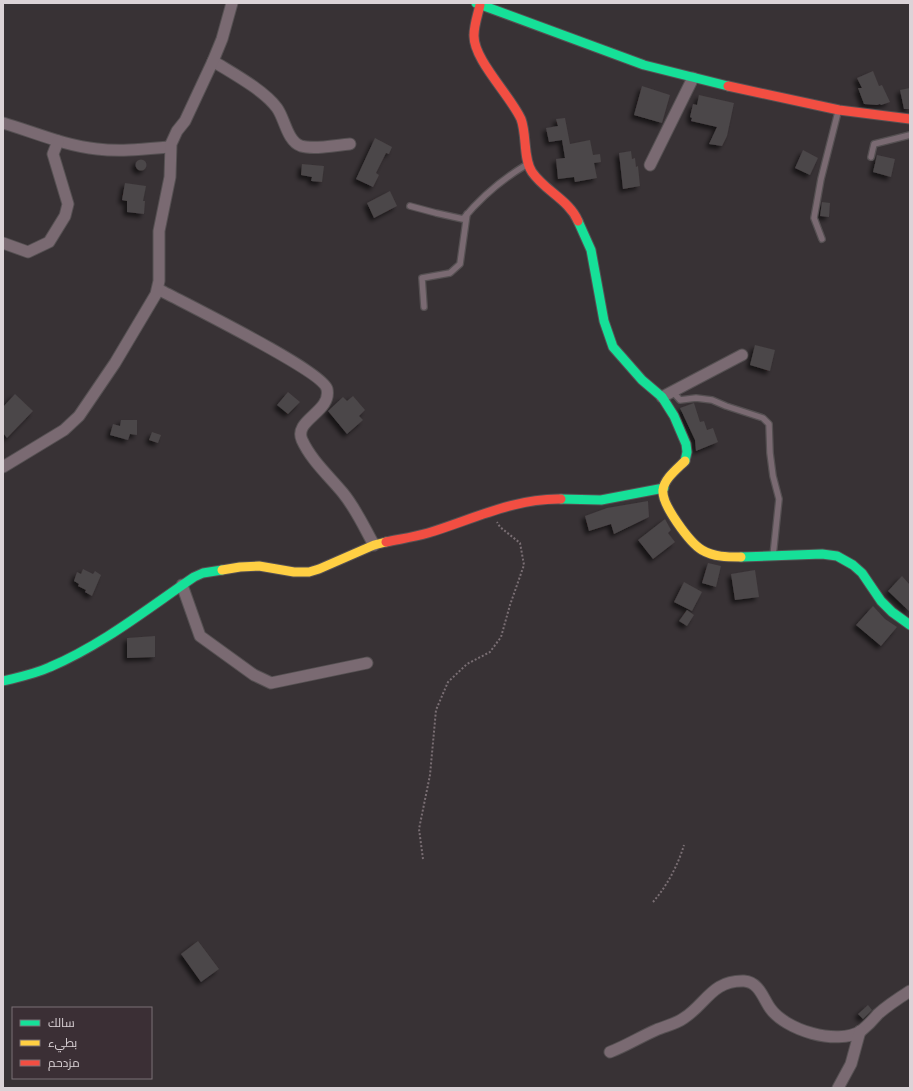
<svg xmlns="http://www.w3.org/2000/svg" width="913" height="1091" font-family="'IBM Plex Serif',Cairo,serif">
	<style>
		.building { fill: #4b4648; filter: url(#shadow) }
		.lines { fill: none; stroke-linecap: round; stroke-linejoin: round }
		.lane-casing { stroke: #555052; stroke-width: 8 }
		.street-casing { stroke: #555052; stroke-width: 13 }
		.fast-casing { stroke: #555052; stroke-width: 11 }
		.slow-casing { stroke: #555052; stroke-width: 11 }
		.jam-casing { stroke: #555052; stroke-width: 11 }
		.path { stroke: #796e73; stroke-width: 2; stroke-dasharray: 2 2; stroke-linecap: butt }
		.lane { stroke: #7a6a72; stroke-width: 5.5 }
		.street { stroke: #7a6a72; stroke-width: 11 }
		.fast { stroke: #16e098; stroke-width: 9 }
		.slow { stroke: #ffcf43; stroke-width: 9 }
		.jam { stroke: #f24e42; stroke-width: 9 }
	</style>
	<defs>
		<filter id="shadow"><feDropShadow dx="-3.5" dy="3.5" stdDeviation="2" flood-color="#0009"/></filter>
	</defs>
	<rect width="100%" height="100%" fill="#383235"/>
	<g class="building">
		<path d="M 873,71 L 879,86 L 882,85 L 890,102 L 881,105 L 880,104 L 877,105 L 864,104 L 858,88 L 862,88 L 857,78 Z"/>
		<path d="M 642,86 L 670,95 L 662,123 L 634,115 Z"/>
		<path d="M 910,88 L 910,109 L 904,109 L 900,90 Z"/>
		<path d="M 699,95 L 734,103 L 727,136 L 722,146 L 709,144 L 717,127 L 691,121 L 692,118 L 690,117 L 693,104 L 697,105 Z"/>
		<path d="M 565,118 L 570,144 L 590,140 L 593,155 L 600,154 L 601,162 L 594,163 L 597,178 L 575,182 L 574,177 L 558,179 L 556,159 L 565,158 L 562,140 L 549,142 L 546,128 L 558,126 L 556,119 Z"/>
		<path d="M 375,138 L 392,147 L 389,154 L 386,153 L 376,173 L 379,175 L 373,187 L 356,179 Z"/>
		<path d="M 803,150 L 818,158 L 810,175 L 795,168 Z"/>
		<path d="M 631,151 L 632,159 L 635,158 L 636,167 L 638,166 L 640,186 L 623,189 L 619,153 Z"/>
		<path d="M 877,155 L 895,159 L 891,177 L 873,172 Z"/>
		<circle cx="141" cy="165" r="5.5"/>
		<path d="M 302,164 L 324,166 L 322,182 L 311,181 L 312,177 L 301,175 Z"/>
		<path d="M 125,183 L 146,186 L 143,201 L 145,201 L 144,214 L 127,212 L 127,201 L 122,200 Z"/>
		<path d="M 390,191 L 397,206 L 374,218 L 367,203 Z"/>
		<path d="M 822,202 L 830,203 L 829,217 L 820,216 Z"/>
		<path d="M 755,345 L 775,350 L 770,371 L 750,365 Z"/>
		<path d="M 288,392 L 300,402 L 288,414 L 277,405 Z"/>
		<path d="M 15,394 L 33,411 L 7,438 L 3,433 L 3,407 Z"/>
		<path d="M 353,396 L 365,410 L 359,416 L 363,420 L 347,434 L 328,411 L 343,397 L 347,401 Z"/>
		<path d="M 694,403 L 700,422 L 704,421 L 707,430 L 713,428 L 718,442 L 696,451 L 695,440 L 680,408 Z"/>
		<path d="M 121,420 L 137,420 L 137,435 L 130,434 L 128,440 L 110,435 L 113,424 L 120,426 Z"/>
		<path d="M 152,432 L 161,435 L 158,443 L 149,440 Z"/>
		<path d="M 648,501 L 649,517 L 614,534 L 611,524 L 589,531 L 585,516 L 607,508 Z"/>
		<path d="M 665,519 L 671,530 L 668,533 L 675,542 L 653,559 L 638,540 Z"/>
		<path d="M 708,563 L 721,566 L 716,587 L 702,583 Z"/>
		<path d="M 83,569 L 93,574 L 95,571 L 101,575 L 92,596 L 85,592 L 86,590 L 78,586 L 79,584 L 74,581 L 77,572 L 81,574 Z"/>
		<path d="M 755,570 L 759,597 L 735,600 L 731,574 Z"/>
		<path d="M 902,576 L 910,585 L 910,612 L 888,591 Z"/>
		<path d="M 684,582 L 702,592 L 692,611 L 674,602 Z"/>
		<path d="M 873,606 L 885,619 L 897,627 L 881,646 L 856,625 Z"/>
		<path d="M 687,610 L 694,615 L 687,626 L 679,621 Z"/>
		<path d="M 155,636 L 155,657 L 127,658 L 127,638 Z"/>
		<path d="M 198,941 L 219,969 L 201,982 L 181,954 Z"/>
		<path d="M 868,1005 L 872,1010 L 863,1019 L 858,1014 Z"/>
	</g>
	<g class="lines">
		<defs>
			<g id="lane">
				<path d="M 871,157 L 874,144 L 910,135"/>
				<path d="M 410,206 L 436,213 L 463,219 C 482,196 501,180 526,165"/>
				<path d="M 822,239 L 814,218 L 821,179 L 838,112"/>
				<path d="M 424,307 L 422,278 L 450,273 L 460,264 L 467,214"/>
				<path d="M 673,392 L 680,400 L 696,398 L 712,400 L 726,406 L 763,418 L 769,424 L 770,453 L 773,476 L 779,499 L 773,556"/>
			</g>
			<g id="street">
				<path d="M 213,61 C 232,73 264,90 277,108 C 285,119 287,141 301,146 C 314,150 336,145 350,144"/>
				<path d="M 3,123 C 34,132 65,146 97,149 C 121,152 146,149 170,147"/>
				<path d="M 650,165 L 693,78"/>
				<path d="M 3,243 L 28,252 L 49,242 L 65,216 L 68,204 L 53,154 L 58,141"/>
				<path d="M 158,289 C 182,302 323,371 327,389 C 332,412 293,420 302,440 C 311,460 329,476 343,493 C 356,509 364,527 374,545"/>
				<path d="M 662,397 L 742,355"/>
				<path d="M 3,467 L 64,430 L 79,416 L 115,363 L 156,294 L 159,281 L 159,231 L 170,177 L 171,144 L 177,131 L 185,121 L 213,61 L 222,39 L 232,3"/>
				<path d="M 182,585 L 200,636 L 254,675 L 271,683 L 367,663"/>
				<path d="M 610,1052 C 626,1046 640,1037 656,1030 C 665,1026 676,1024 684,1018 C 706,1004 712,980 744,981 C 759,982 763,998 770,1008 C 785,1030 837,1046 861,1031 C 867,1026 873,1020 878,1014 C 888,1005 899,998 910,991"/>
				<path d="M 838,1088 L 851,1064 L 860,1031"/>
			</g>
			<g id="fast">
				<path d="M 476,3 L 644,65 L 728,86"/>
				<path d="M 578,221 L 591,250 L 604,321 L 613,347 L 642,380 L 662,397 L 674,416 L 686,444 L 687,452 L 685,461"/>
				<path d="M 561,499 L 601,500 L 664,488"/>
				<path d="M 741,557 L 822,554 L 837,556 L 853,565 L 862,573 L 881,601 L 892,612 L 910,625"/>
				<path d="M 3,681 C 19,677 35,674 50,667 C 102,645 147,609 194,577 L 203,573 L 222,570"/>
			</g>
			<g id="slow">
				<path d="M 685,461 C 677,469 664,479 663,490 C 661,504 690,543 702,550 C 714,557 727,557 741,557"/>
				<path d="M 222,570 L 240,567 L 259,566 L 294,572 L 309,572 L 319,569 L 374,545 L 386,542"/>
			</g>
			<g id="jam">
				<path d="M 480,5 C 478,14 474,25 474,35 C 473,59 510,95 521,119 C 527,135 523,159 532,172 C 545,191 569,200 578,221"/>
				<path d="M 728,86 L 839,110 L 910,119"/>
				<path d="M 386,542 C 400,539 414,537 428,533 C 471,520 514,498 561,499"/>
			</g>
		</defs>
		<use href="#lane" class="lane-casing"/>
		<use href="#street" class="street-casing"/>
		<use href="#fast" class="fast-casing"/>
		<use href="#slow" class="slow-casing"/>
		<use href="#jam" class="jam-casing"/>
		<g class="path">
			<path d="M 423,859 L 419,829 L 430,775 L 436,710 L 448,682 L 467,664 L 490,652 L 501,637 L 510,605 L 524,565 L 520,543 L 500,527 L 497,522"/>
			<path d="M 653,902 C 667,886 678,865 684,845"/>
		</g>
		<use href="#lane" class="lane"/>
		<use href="#street" class="street"/>
		<use href="#fast" class="fast"/>
		<use href="#slow" class="slow"/>
		<use href="#jam" class="jam"/>
	</g>
	<rect width="913" height="1091" fill="none" stroke="#dbd3d7" stroke-width="8"/>
	<rect x="12" y="1007" width="140" height="72" fill="#3b2f35" stroke="#7b7176"/>
	<rect x="20" y="1020" width="20" height="6" fill="#16e098" stroke="#7b7176"/>
	<text x="48" y="1027" font-size="12" fill="#dbd3d7">سالك</text>
	<rect x="20" y="1040" width="20" height="6" fill="#ffcf43" stroke="#7b7176"/>
	<text x="48" y="1047" font-size="12" fill="#dbd3d7">بطيء</text>
	<rect x="20" y="1060" width="20" height="6" fill="#f24e42" stroke="#7b7176"/>
	<text x="48" y="1067" font-size="12" fill="#dbd3d7">مزدحم</text>
</svg>
